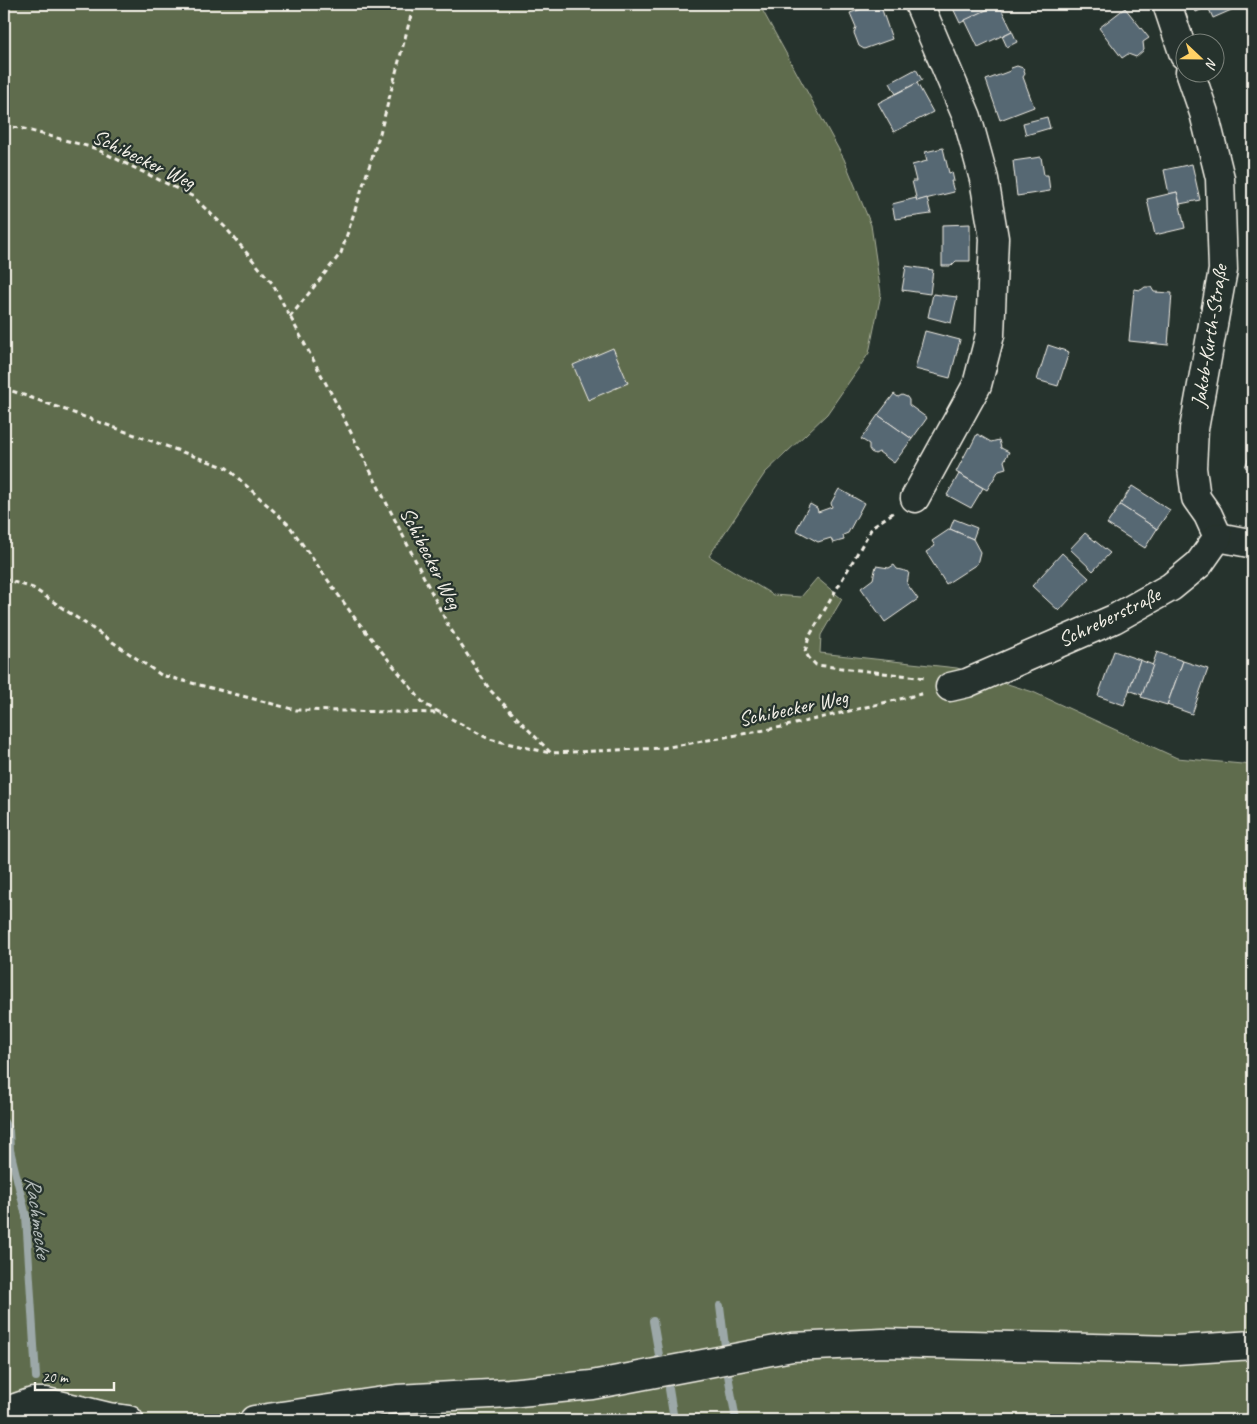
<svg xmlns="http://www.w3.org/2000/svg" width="1257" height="1424" font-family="Caveat,sans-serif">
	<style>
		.green { fill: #5e6c4d; stroke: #a9ae9a }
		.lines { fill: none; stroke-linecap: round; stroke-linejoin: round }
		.stream { stroke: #9ca8a8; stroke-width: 8 }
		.building { fill: #576773; stroke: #f4f1e8 }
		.minor-casing { stroke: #f4f1e8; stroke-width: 31 }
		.path { stroke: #f4f1e8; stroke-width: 3; stroke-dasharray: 5 4; stroke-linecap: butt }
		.minor { stroke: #26332d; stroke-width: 28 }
		.labels { text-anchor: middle; stroke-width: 4.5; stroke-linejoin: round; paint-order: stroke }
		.street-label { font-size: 21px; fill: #f4f1e8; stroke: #26332d }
		.water-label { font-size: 22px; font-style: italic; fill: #b2bab8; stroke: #26332d }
	</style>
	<rect width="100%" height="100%" fill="#26332d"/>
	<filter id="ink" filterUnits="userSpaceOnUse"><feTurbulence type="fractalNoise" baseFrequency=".02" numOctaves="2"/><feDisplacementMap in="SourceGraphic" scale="10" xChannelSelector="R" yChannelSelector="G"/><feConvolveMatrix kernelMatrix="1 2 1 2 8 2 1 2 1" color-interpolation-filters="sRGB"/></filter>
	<g filter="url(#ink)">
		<path class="green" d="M 4,4 L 759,4 L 844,159 L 871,225 L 881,294 L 869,353 L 827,414 L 765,473 L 709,556 L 773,595 L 801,597 L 817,578 L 842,599 L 821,635 L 820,653 L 957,668 L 1033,692 L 1177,758 L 1253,765 L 1253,1420 L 4,1420 Z"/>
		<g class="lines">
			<g class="stream">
				<path d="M 4,1122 L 9,1131 L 10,1150 L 26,1216 L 36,1377"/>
				<path d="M 720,1306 L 725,1346"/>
				<path d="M 653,1321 L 660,1361"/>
				<path d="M 728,1375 L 736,1420"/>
				<path d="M 669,1389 L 674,1420"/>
			</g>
		</g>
		<g class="building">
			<path d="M 876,4 L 880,4 L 892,39 L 864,49 L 859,46 L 854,33 L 856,27 L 850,13 Z"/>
			<path d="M 951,4 L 993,4 L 994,7 L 960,23 Z"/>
			<path d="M 999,4 L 1012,31 L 978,47 L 965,20 Z"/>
			<path d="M 1192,4 L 1215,4 L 1196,12 Z"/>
			<path d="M 1215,4 L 1234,4 L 1236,8 L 1213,18 L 1208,7 Z"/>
			<path d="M 1125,8 L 1149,38 L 1143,42 L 1144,50 L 1136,57 L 1128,54 L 1122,58 L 1099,28 Z"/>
			<path d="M 1012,31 L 1017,42 L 1007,47 L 1002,36 Z"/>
			<path d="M 1017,66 L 1023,68 L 1025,74 L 1023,77 L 1034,107 L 1000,120 L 986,80 L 1010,71 L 1011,68 Z"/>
			<path d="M 916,69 L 922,80 L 896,94 L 890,83 Z"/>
			<path d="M 917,83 L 933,112 L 894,132 L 878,103 Z"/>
			<path d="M 1047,117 L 1050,128 L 1026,135 L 1023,123 Z"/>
			<path d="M 943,148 L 949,173 L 952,172 L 954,181 L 951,181 L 954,192 L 917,201 L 912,181 L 916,181 L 912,165 L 927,161 L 925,152 Z"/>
			<path d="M 1041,157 L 1044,175 L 1048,175 L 1050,191 L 1017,196 L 1013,161 Z"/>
			<path d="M 1192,164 L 1200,200 L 1180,204 L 1177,192 L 1169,194 L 1164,170 Z"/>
			<path d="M 1177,192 L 1185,228 L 1155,235 L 1147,199 Z"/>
			<path d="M 916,198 L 917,201 L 927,198 L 931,214 L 895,219 L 892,204 Z"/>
			<path d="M 970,224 L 970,261 L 956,261 L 951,266 L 942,266 L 942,225 Z"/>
			<path d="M 906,266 L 933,270 L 930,294 L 902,290 Z"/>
			<path d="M 1145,287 L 1151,287 L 1154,292 L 1172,293 L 1168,345 L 1129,341 L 1134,289 L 1141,290 Z"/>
			<path d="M 933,294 L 957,297 L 951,323 L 928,317 Z"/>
			<path d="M 925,331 L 960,340 L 950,378 L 915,369 Z"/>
			<path d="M 1048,345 L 1069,352 L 1058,386 L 1037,380 Z"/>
			<path d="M 613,348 L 628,383 L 588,400 L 573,365 Z"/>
			<path d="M 894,394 L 898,397 L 902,395 L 907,397 L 909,400 L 909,405 L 927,418 L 912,439 L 878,415 Z"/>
			<path d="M 878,415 L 912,439 L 894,463 L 879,452 L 875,454 L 871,452 L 869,449 L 869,444 L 861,439 Z"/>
			<path d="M 977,434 L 991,442 L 999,440 L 1001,448 L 1009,452 L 1004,461 L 1006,468 L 999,470 L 987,490 L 956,472 L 969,447 L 970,448 Z"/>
			<path d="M 1253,447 L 1253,470 L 1245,467 Z"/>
			<path d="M 959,474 L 983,488 L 971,508 L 947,495 Z"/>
			<path d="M 1132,486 L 1170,510 L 1157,529 L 1120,505 Z"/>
			<path d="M 839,489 L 864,503 L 848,533 L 843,535 L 844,540 L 833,543 L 831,538 L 818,542 L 796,530 L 810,504 L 817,508 L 818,512 L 832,507 L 831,503 Z"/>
			<path d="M 1120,505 L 1157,529 L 1145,548 L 1107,524 Z"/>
			<path d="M 954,519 L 977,528 L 973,539 L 950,529 Z"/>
			<path d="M 950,529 L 973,539 L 980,552 L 977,564 L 946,584 L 926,552 L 935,546 L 932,541 Z"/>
			<path d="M 1085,533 L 1110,553 L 1093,571 L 1070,549 Z"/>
			<path d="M 1062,553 L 1089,578 L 1059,611 L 1032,586 Z"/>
			<path d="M 894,565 L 897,569 L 909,572 L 907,584 L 918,599 L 885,622 L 861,588 L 873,579 L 876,566 L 889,568 Z"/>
			<path d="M 1114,651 L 1140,660 L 1124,705 L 1098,696 Z"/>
			<path d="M 1157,652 L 1183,661 L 1167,705 L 1141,697 Z"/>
			<path d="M 1140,660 L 1153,665 L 1142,695 L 1129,690 Z"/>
			<path d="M 1183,661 L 1208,669 L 1192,714 L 1167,705 Z"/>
		</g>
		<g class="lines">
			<defs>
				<g id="minor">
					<path d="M 1167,4 L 1184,55"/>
					<path d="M 1190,72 L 1204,113 L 1220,178 L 1223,270 L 1194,429 L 1192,468 L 1196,498 L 1208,515 L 1218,537"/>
					<path d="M 915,498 L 977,385 L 990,335 L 994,238 L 984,179 L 967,117 L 919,4"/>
					<path d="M 1218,537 L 1249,543 L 1253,543"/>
					<path d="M 950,687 L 967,683 L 1114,619 L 1171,587 L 1199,564 L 1218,537"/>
					<path d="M 4,1412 L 33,1402 L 47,1402 L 109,1417 L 129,1420"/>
					<path d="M 254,1420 L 397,1399 L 509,1393 L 592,1385 L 792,1347 L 883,1343 L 1176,1350 L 1253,1345"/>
				</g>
			</defs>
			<use href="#minor" class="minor-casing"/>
			<g class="path">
				<path d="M 4,126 L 20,128 L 94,148 L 192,196 L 225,227 L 272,283 L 331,393 L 448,625 L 490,690 L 551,753 L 663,748 L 782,727 L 925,693"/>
				<path d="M 290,317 L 341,253 L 380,133 L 414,4"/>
				<path d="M 4,388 L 227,468 L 288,524 L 354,617 L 424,704 L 489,739 L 550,753"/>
				<path d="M 893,513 L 873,526 L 809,637 L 805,652 L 809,658 L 816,665 L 926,678"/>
				<path d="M 4,579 L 33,588 L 161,675 L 296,710 L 441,713"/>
			</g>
			<use href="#minor" class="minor"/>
		</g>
	</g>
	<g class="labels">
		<g class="street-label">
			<text transform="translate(144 159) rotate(26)" y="7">Schibecker Weg</text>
			<text transform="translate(1209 336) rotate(-81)" y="7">Jakob-Kurth-Straße</text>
			<text transform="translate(431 558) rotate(63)" y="7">Schibecker Weg</text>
			<text transform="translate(1109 617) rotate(-26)" y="7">Schreberstraße</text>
			<text transform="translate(793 708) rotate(-12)" y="7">Schibecker Weg</text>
		</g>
		<g class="water-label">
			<text transform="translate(39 1217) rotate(82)" y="8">Rachmecke</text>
		</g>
	</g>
	<rect width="1257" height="1424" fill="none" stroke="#26332d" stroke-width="20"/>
	<rect x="10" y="10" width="1237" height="1404" fill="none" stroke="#f4f1e8" stroke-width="2" filter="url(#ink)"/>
	<g transform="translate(1200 58) rotate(112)"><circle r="24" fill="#26332d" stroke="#787f78"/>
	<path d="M0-4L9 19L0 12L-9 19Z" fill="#ffd166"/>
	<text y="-8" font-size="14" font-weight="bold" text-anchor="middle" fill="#f4f1e8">N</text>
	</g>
	<path d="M35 1382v8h79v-8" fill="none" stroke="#f4f1e8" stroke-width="2.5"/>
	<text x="42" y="1382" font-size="15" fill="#f4f1e8" stroke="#26332d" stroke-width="4" paint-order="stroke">20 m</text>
</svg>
